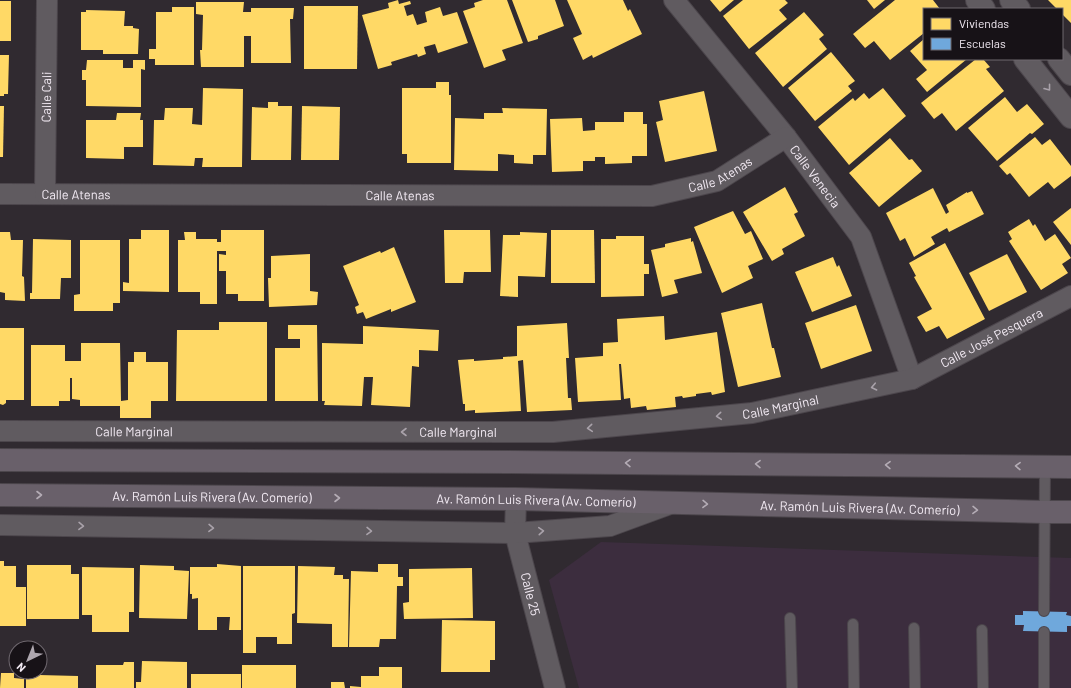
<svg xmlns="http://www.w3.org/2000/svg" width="1071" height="688" font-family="Barlow,sans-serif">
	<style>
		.built { fill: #3c2d3e }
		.homes { fill: #ffd966 }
		.schools { fill: #6fa8dc }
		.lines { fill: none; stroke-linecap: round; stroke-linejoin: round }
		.service-casing { stroke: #4c464c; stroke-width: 12 }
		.minor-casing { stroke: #4c464c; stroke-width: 22 }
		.tertiary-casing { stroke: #4c464c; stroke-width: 24 }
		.primary-casing { stroke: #4c464c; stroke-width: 24 }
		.service { stroke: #605b60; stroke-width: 10 }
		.minor { stroke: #605b60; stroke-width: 20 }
		.tertiary { stroke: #605b60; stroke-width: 22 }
		.primary { stroke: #69606a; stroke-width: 22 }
		.oneway { stroke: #a9a2aa }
		.oneway2 { stroke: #b4acb5 }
		.labels { text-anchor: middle; stroke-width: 4; stroke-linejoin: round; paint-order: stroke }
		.street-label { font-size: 13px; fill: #f2eaf3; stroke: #171217 }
	</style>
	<rect width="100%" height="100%" fill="#302a30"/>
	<path class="built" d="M 601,542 L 1071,558 L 1071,688 L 579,688 L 549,580 Z"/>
	<g class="homes">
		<path d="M 398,0 L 399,4 L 410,1 L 411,4 L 404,6 L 407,16 L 413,14 L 417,25 L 427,22 L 425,12 L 440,7 L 443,16 L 457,12 L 468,43 L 438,53 L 435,44 L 424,47 L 426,54 L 418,57 L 417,54 L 391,62 L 392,65 L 378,69 L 362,15 L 389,8 L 388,3 Z"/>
		<path d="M 483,0 L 507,0 L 523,43 L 502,50 L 506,60 L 484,68 L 463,11 L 475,7 L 474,3 Z"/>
		<path d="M 512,0 L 555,0 L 564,26 L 538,36 L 538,39 L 528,42 Z"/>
		<path d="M 567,0 L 623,0 L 628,11 L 630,9 L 642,34 L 593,58 L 592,55 L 583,60 L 573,38 L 582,34 Z"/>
		<path d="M 710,0 L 734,0 L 720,12 Z"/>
		<path d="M 743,0 L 785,0 L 788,3 L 779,10 L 787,19 L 749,49 L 723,16 Z"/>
		<path d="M 867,0 L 885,0 L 874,9 Z"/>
		<path d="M 895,0 L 933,0 L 940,9 L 924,9 L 924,33 L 890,60 L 874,41 L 865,48 L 853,34 Z"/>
		<path d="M 1048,0 L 1071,0 L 1071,23 L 1062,14 L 1062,9 L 1057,9 Z"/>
		<rect x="0" y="1" width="11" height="40"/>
		<path d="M 196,2 L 244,2 L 243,12 L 251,12 L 251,8 L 294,8 L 293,19 L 290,19 L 291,63 L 251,63 L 251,36 L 244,36 L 244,67 L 201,67 L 200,50 L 202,50 L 203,15 L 196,14 Z"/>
		<path d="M 304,6 L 358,6 L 357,69 L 304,69 Z"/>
		<path d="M 172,7 L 194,7 L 194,65 L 155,65 L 155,59 L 149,59 L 149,49 L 156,49 L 156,12 L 172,12 Z"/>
		<path d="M 86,10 L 125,11 L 124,26 L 133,26 L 133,28 L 139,29 L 138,54 L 103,54 L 103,50 L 81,50 L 81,12 L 86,12 Z"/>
		<path d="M 804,12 L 824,35 L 819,39 L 827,49 L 783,87 L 755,53 Z"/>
		<path d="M 924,39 L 924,59 L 967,59 L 927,92 L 916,79 L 927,70 L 910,51 Z"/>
		<path d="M 831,52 L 855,81 L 848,86 L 852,91 L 815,121 L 788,88 Z"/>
		<path d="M 0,55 L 9,55 L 8,94 L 4,94 L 4,96 L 0,96 Z"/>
		<path d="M 976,59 L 983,59 L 990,67 L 986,69 L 1004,91 L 956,131 L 942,113 L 934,119 L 921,103 Z"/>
		<path d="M 87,60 L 123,60 L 123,68 L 133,68 L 133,60 L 145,60 L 145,70 L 141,69 L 141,107 L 86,106 L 86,80 L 82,80 L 82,70 L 86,70 Z"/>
		<path d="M 436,82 L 449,82 L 449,95 L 451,95 L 451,163 L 407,163 L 407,154 L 402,154 L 402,88 L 436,88 Z"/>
		<path d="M 203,88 L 243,89 L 242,167 L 202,167 L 203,158 L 195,158 L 194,166 L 153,165 L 154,120 L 164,120 L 165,108 L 193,108 L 192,124 L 202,125 Z"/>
		<path d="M 883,88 L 906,116 L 849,165 L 818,127 L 853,98 L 855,101 L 864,93 L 869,99 Z"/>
		<path d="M 704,91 L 717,151 L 665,162 L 656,122 L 663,120 L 659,101 Z"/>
		<path d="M 1005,97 L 1017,112 L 1027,104 L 1044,124 L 1032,134 L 1030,133 L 997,161 L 968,128 Z"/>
		<path d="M 268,102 L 278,102 L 278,106 L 292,106 L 291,160 L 251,160 L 252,107 L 268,108 Z"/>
		<path d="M 0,106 L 4,106 L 3,157 L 0,157 Z"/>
		<path d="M 302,106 L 340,107 L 339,160 L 301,160 Z"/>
		<path d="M 502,108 L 547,109 L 546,155 L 533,155 L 533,164 L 514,163 L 514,155 L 498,154 L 498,171 L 454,170 L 455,118 L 484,119 L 484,113 L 503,113 Z"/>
		<path d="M 624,112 L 643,112 L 643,124 L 647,124 L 647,156 L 632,156 L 632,163 L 605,164 L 605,157 L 595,157 L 595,161 L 583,161 L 583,171 L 552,172 L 550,119 L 582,118 L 583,131 L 595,130 L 595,122 L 624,122 Z"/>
		<path d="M 117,113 L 141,113 L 140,120 L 143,120 L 143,147 L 124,147 L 124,159 L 86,158 L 86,120 L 116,120 Z"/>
		<path d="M 1035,137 L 1042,145 L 1050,139 L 1071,166 L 1071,176 L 1054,189 L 1048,182 L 1029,197 L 1010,173 L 1007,175 L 999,166 Z"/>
		<path d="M 890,138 L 909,160 L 912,159 L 922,171 L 879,207 L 849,173 Z"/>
		<path d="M 785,187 L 798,212 L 794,214 L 805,236 L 782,249 L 784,254 L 772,261 L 743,212 Z"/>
		<path d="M 933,188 L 946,214 L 949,212 L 946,205 L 967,192 L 967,193 L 972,191 L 984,214 L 949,232 L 947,228 L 931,237 L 935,244 L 914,257 L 905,238 L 900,241 L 886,213 Z"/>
		<path d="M 1071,208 L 1071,245 L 1053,222 Z"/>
		<path d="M 733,211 L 745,234 L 751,231 L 763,259 L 748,266 L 753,278 L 722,293 L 694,227 Z"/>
		<path d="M 1029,219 L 1033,226 L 1035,224 L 1045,241 L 1055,234 L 1071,258 L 1062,264 L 1068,273 L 1041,290 L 1009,241 L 1012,239 L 1008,232 Z"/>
		<path d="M 141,230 L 169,230 L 169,292 L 123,291 L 123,282 L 129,283 L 129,239 L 141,239 Z"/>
		<path d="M 221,230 L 264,230 L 264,301 L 238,301 L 238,294 L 226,294 L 226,271 L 219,271 L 219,254 L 226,255 L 226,251 L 217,251 L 217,304 L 200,304 L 200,292 L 178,292 L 178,240 L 185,240 L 184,232 L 196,232 L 196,239 L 217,239 L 217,242 L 221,242 Z"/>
		<path d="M 444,230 L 490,230 L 491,272 L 464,272 L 463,283 L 445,283 Z"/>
		<path d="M 551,230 L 594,230 L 595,283 L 551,283 Z"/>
		<path d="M 0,232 L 10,232 L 11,240 L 23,240 L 22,276 L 24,277 L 25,301 L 5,300 L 5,293 L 0,292 Z"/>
		<path d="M 520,232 L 547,233 L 545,277 L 518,276 L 518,297 L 500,296 L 503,235 L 520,235 Z"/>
		<path d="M 616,236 L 644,236 L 644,264 L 649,264 L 649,274 L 644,274 L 644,296 L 601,297 L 601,239 L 616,239 Z"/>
		<path d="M 691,238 L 691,242 L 693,241 L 702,273 L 674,280 L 678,293 L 662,297 L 651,250 L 665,247 L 665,244 Z"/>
		<path d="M 33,239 L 71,240 L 71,278 L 61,278 L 60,299 L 30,299 L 30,293 L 32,293 Z"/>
		<path d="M 80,240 L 120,240 L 120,303 L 113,303 L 113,311 L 74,311 L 74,295 L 80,294 Z"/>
		<path d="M 945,243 L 985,319 L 947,339 L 939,326 L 926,332 L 917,317 L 932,309 L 914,277 L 916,276 L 909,263 Z"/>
		<path d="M 394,247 L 416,302 L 391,312 L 391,309 L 366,319 L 363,312 L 357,314 L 355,307 L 359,305 L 343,266 L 380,251 L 381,253 Z"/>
		<path d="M 310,254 L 310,291 L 318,292 L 317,305 L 269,307 L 268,278 L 271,278 L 271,256 Z"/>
		<path d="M 1007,254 L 1027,292 L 989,311 L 969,273 Z"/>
		<path d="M 833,257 L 837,267 L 839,265 L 852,296 L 812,312 L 795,272 Z"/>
		<path d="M 762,303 L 772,348 L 774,348 L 781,377 L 738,387 L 721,313 Z"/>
		<path d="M 856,305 L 872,351 L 821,369 L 805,323 Z"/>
		<path d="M 664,316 L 665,340 L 717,332 L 725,392 L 712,395 L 711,392 L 696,394 L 696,396 L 683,398 L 682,396 L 675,397 L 676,407 L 647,410 L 646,406 L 631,408 L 630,398 L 624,399 L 621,364 L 619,364 L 621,400 L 578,402 L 575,358 L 603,356 L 603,343 L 618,342 L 617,319 Z"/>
		<path d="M 219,322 L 267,322 L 267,401 L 176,401 L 177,330 L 219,330 Z"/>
		<path d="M 567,323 L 569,358 L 566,358 L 568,398 L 571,398 L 572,410 L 527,412 L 523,360 L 518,361 L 521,411 L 475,413 L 475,410 L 465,411 L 465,404 L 463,404 L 458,360 L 474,359 L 474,361 L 503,359 L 503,357 L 517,356 L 517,326 Z"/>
		<path d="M 288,325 L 317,325 L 318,401 L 275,401 L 275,348 L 300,348 L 300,339 L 288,339 Z"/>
		<path d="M 363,326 L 439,330 L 438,351 L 419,350 L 419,367 L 412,366 L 410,407 L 371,405 L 373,377 L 364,377 L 362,406 L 324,405 L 325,401 L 322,401 L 322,343 L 363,344 Z"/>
		<path d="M 0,328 L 24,328 L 24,400 L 6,400 L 6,403 L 3,405 L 0,404 Z"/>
		<path d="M 81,343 L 120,343 L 121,401 L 128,400 L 128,362 L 134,362 L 134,352 L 146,352 L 146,362 L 168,362 L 168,401 L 151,401 L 151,418 L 120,418 L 120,406 L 80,406 L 80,400 L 72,399 L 72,378 L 70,378 L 70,401 L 59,401 L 59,406 L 31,406 L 31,345 L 65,345 L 65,361 L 81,361 Z"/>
		<path d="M 0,561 L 4,561 L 4,566 L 16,566 L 16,587 L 26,587 L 26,626 L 0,626 Z"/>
		<path d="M 217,564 L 241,566 L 241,630 L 229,630 L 230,617 L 217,617 L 217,630 L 198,630 L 198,598 L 192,599 L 192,594 L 190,594 L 190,567 L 217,567 Z"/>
		<path d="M 378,564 L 398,564 L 398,577 L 403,577 L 403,586 L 397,586 L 396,639 L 380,639 L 379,647 L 349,647 L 351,571 L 378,572 Z"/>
		<path d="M 27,565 L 71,565 L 71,574 L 79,574 L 79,619 L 27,619 Z"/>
		<path d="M 140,565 L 174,566 L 174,570 L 189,571 L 187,619 L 139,618 Z"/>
		<path d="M 243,566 L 295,566 L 295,613 L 292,614 L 292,644 L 277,644 L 277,637 L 256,637 L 256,653 L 243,653 Z"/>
		<path d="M 298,566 L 335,567 L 334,575 L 343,575 L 343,579 L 349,579 L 348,647 L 332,647 L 332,624 L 297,623 Z"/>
		<path d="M 82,567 L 134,568 L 134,612 L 129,612 L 129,632 L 92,632 L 92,615 L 82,615 Z"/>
		<path d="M 472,568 L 473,618 L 404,619 L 403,603 L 409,602 L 409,569 Z"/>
		<path d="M 442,620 L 495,621 L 495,660 L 490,660 L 490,672 L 441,672 Z"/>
		<path d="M 142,661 L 187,662 L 187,688 L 136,688 L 136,682 L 141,682 Z"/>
		<path d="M 124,662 L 134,662 L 134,688 L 96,688 L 96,665 L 123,665 Z"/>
		<rect x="242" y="665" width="54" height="23"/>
		<path d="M 379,667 L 402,667 L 402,688 L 350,688 L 350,686 L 361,687 L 361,676 L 379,676 Z"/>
		<path d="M 26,672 L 40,672 L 39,675 L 78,676 L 78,688 L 26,688 Z"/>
		<path d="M 1,673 L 14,673 L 14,678 L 24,679 L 24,688 L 0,688 Z"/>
		<rect x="191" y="674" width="50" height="14"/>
		<path d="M 331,682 L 344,682 L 345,688 L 331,688 Z"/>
	</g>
	<path class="schools" d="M 1023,611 L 1067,612 L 1066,615 L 1071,616 L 1071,626 L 1067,626 L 1067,632 L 1023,631 L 1024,625 L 1015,625 L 1015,615 L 1023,615 Z"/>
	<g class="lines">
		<defs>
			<g id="service">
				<path d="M 1044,611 L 1045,467"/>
				<path d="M 790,618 L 792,688"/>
				<path d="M 853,624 L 854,688"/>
				<path d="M 914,628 L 915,688"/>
				<path d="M 982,630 L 983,688"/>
				<path d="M 1044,632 L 1044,688"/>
			</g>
			<g id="minor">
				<path id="s1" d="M 674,0 L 786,137 L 861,237 L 912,379"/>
				<path id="s2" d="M 0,194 L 652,196 L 717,181 L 786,137"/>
				<path id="s3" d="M 45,194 L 47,0"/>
				<path id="s4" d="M 0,431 L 553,432 L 752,413 L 912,379 L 1071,296"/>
				<path id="s5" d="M 516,499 L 515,533 L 555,688"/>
				<path d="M 0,525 L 515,533 L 610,526 L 670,504"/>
			</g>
			<g id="tertiary">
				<path d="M 977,0 L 984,9"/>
				<path d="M 1011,0 L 1019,9"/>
				<path d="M 1025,59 L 1071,117"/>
				<path d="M 1059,59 L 1071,74"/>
			</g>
			<g id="primary">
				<path d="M 0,460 L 511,462 L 1071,467"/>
				<path id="s6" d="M 0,495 L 516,499 L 1044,512 L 1071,512"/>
			</g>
		</defs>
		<use href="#service" class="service-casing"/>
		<use href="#minor" class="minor-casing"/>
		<use href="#tertiary" class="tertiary-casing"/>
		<use href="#primary" class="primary-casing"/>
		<use href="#service" class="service"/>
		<use href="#minor" class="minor"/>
		<use href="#tertiary" class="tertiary"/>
		<use href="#primary" class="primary"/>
	</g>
	<defs><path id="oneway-chevron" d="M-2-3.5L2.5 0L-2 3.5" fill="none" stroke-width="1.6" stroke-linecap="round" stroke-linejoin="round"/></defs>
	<g class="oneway">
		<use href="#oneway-chevron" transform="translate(1048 88) rotate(52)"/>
		<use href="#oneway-chevron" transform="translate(874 387) rotate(168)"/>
		<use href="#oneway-chevron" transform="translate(719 416) rotate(175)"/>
		<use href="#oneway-chevron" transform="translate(590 428) rotate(175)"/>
		<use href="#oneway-chevron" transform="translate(404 432) rotate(-180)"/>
		<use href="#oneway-chevron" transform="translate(81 526) rotate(1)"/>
		<use href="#oneway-chevron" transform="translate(211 528) rotate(1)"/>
		<use href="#oneway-chevron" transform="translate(369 531) rotate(1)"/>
		<use href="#oneway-chevron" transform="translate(541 531) rotate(-4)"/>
	</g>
	<g class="oneway2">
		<use href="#oneway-chevron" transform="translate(628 463) rotate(-179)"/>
		<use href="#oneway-chevron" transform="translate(758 464) rotate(-179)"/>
		<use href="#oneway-chevron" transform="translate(888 465) rotate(-179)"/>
		<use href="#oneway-chevron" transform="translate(1018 466) rotate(-179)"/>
		<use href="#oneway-chevron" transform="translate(39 495)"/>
		<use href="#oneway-chevron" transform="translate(337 498)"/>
		<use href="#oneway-chevron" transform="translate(705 504) rotate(1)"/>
		<use href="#oneway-chevron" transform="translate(975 510) rotate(1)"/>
	</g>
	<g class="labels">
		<g class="street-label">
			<text dy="5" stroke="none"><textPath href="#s3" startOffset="97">Calle Cali</textPath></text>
			<text dy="5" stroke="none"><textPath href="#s2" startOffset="724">Calle Atenas</textPath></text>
			<text dy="5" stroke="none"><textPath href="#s1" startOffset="226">Calle Venecia</textPath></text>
			<text dy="5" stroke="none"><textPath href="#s2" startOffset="76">Calle Atenas</textPath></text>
			<text dy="5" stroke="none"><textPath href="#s2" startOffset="400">Calle Atenas</textPath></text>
			<text dy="5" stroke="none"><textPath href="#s4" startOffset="1006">Calle José Pesquera</textPath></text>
			<text dy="5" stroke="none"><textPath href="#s4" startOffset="782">Calle Marginal</textPath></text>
			<text dy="5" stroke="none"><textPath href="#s4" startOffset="134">Calle Marginal</textPath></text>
			<text dy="5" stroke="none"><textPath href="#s4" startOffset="458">Calle Marginal</textPath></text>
			<text dy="5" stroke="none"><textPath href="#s6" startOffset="212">Av. Ramón Luis Rivera (Av. Comerío)</textPath></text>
			<text dy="5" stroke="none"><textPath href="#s6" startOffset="536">Av. Ramón Luis Rivera (Av. Comerío)</textPath></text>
			<text dy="5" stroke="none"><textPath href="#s6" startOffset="860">Av. Ramón Luis Rivera (Av. Comerío)</textPath></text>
			<text dy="5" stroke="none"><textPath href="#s5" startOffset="97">Calle 25</textPath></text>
		</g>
	</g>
	<rect x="923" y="8" width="140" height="52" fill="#171217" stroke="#6f686f"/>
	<rect x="931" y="18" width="20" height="12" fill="#ffd966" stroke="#6f686f"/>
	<text x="959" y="28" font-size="12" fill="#f2eaf3">Viviendas</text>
	<rect x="931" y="38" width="20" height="12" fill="#6fa8dc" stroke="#6f686f"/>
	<text x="959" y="48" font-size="12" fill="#f2eaf3">Escuelas</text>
	<g transform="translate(28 660) rotate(223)"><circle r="19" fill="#171217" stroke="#6f686f"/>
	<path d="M0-3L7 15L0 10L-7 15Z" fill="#aea7af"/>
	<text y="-6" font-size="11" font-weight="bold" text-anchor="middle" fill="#f2eaf3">N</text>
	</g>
</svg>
